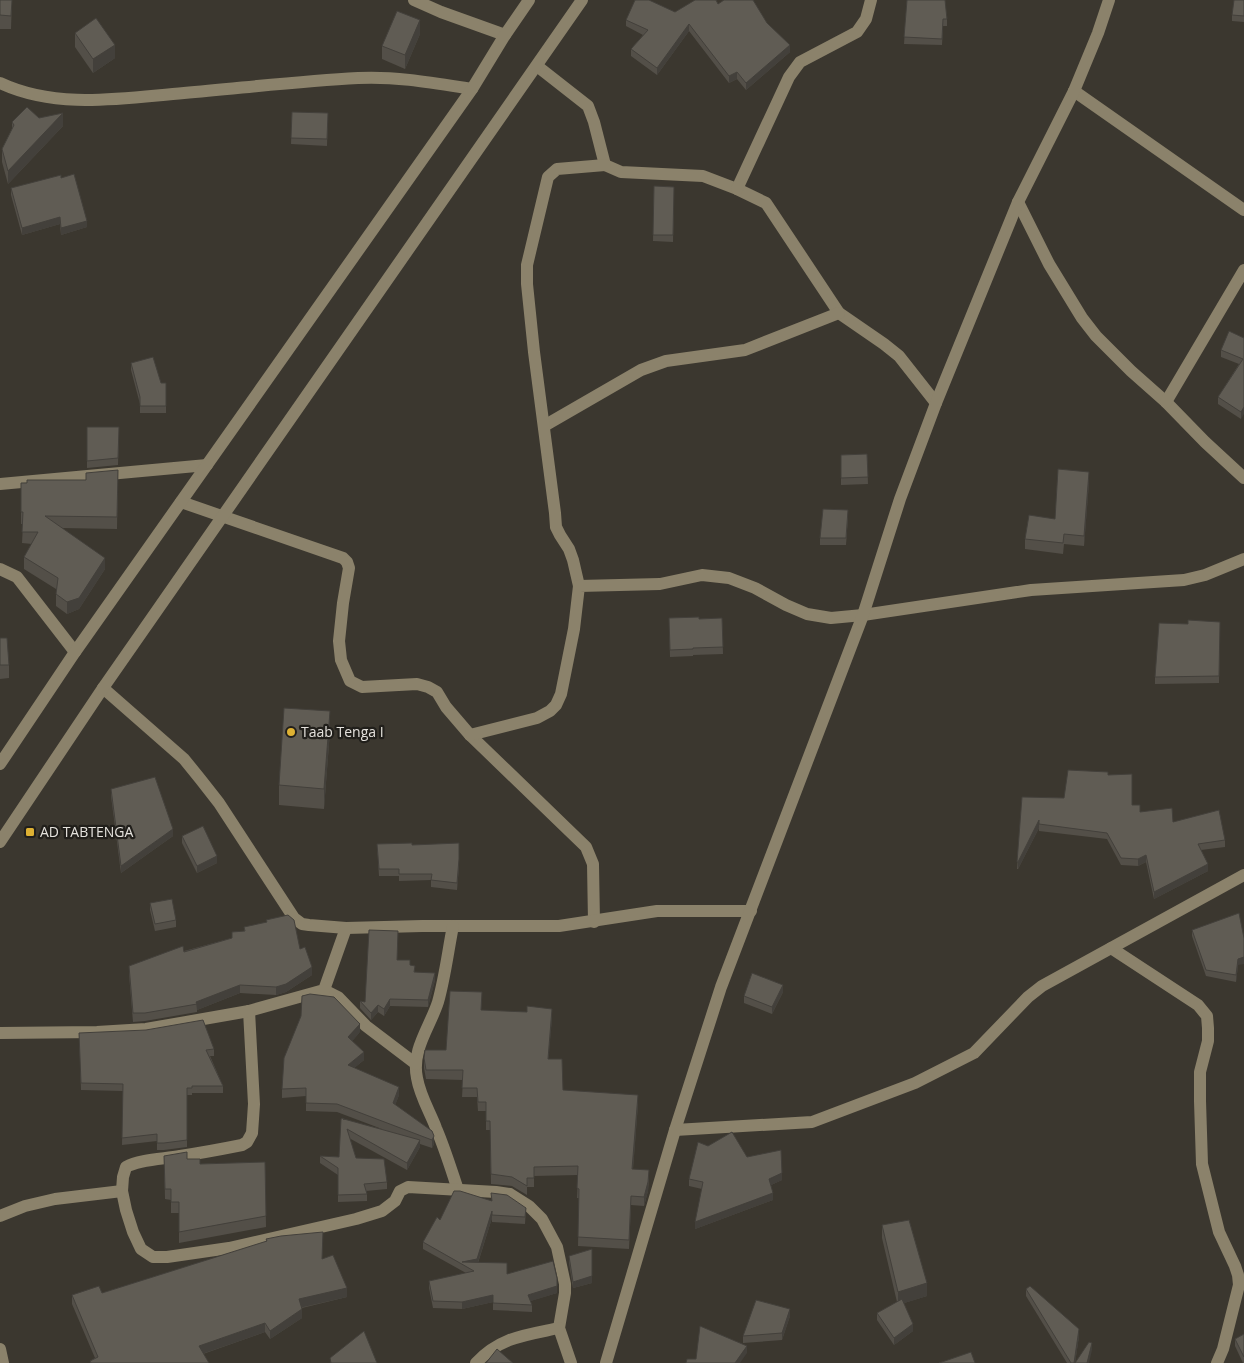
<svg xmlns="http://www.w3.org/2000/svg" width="1244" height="1363" font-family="'Open Sans',sans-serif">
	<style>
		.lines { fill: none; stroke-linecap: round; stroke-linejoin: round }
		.minor { stroke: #8b826b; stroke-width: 12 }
		.wall { fill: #534f48 }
		.shaded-wall { fill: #43403b }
		.building { fill: #605c54; stroke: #43403b }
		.poi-dot { fill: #deb133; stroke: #211f1b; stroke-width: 2 }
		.labels { text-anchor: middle; stroke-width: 4.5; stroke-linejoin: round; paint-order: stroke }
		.poi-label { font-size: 14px; fill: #e5e2dd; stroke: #211f1b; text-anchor: start }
	</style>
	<rect width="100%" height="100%" fill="#3b372f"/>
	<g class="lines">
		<g class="minor">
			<path d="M 414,0 L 441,12 L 505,35"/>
			<path d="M 537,66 L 588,106 L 594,122 L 605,165 L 621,172 L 703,176 L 737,189 L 766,203 L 839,313 L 884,344 L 899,356 L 936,403"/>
			<path d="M 0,83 C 57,110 123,98 184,93 C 242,88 300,81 358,78 C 396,76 434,83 472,89"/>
			<path d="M 1074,91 L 1244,210"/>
			<path d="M 737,189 L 789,77 L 800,62 L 857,32 L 866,19 L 871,0"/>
			<path d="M 1018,202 L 1049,264 L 1082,318 L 1096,336 L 1131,371 L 1166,402 L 1205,442 L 1244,478"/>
			<path d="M 1166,402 L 1244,270"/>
			<path d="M 544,426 L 641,370 L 666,361 L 745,350 L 839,313"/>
			<path d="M 0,484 L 207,465"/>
			<path d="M 181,502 L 343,558 L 347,562 L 349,568 L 343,603 L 339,641 L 341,660 L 350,681 L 362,687 L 417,684 L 428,687 L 437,692 L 446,707 L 470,735 L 586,847 L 593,864 L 594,922"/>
			<path d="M 0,569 L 17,577 L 75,652"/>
			<path d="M 579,586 L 573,560 L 569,549 L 560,535 L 556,527 L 555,513 L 534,352 L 527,284 L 527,265 L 548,177 L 557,169 L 605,165"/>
			<path d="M 103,688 L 184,759 L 201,780 L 219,803 L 294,918 L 302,924 L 309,925 L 346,928 L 422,926 L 559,926 L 657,911 L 751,911"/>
			<path d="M 470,735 L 537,718 L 550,711 L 556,705 L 561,694 L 574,629 L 579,586 L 660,584 L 702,575 L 729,578 L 755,588 L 786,605 L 807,614 L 831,618 L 863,615 L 1031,590 L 1184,580 L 1205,575 L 1244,559"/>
			<path d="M 0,764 L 75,652 L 472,89 L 505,35 L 529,0"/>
			<path d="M 0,842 L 103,688 L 582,0"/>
			<path d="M 453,926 C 448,951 445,977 438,1002 C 430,1027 411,1050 417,1078 C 420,1096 430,1112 436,1128 C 445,1149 451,1169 458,1190"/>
			<path d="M 1111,948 L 1198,1005 L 1207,1016 L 1208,1028 L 1208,1041 L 1200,1072 L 1200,1101 L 1202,1164 L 1219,1232 L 1235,1266 L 1238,1275 L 1239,1285 L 1223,1349 L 1217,1363"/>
			<path d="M 324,990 L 338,997 L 366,1026 L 416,1064"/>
			<path d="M 249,1011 L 254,1104 L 253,1119 L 252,1133 L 247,1142 L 242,1145 C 222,1149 201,1153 180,1156 C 164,1159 140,1159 126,1167 L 123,1177 L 122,1191 L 126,1210 L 133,1232 L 141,1249 L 153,1257 L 167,1257 L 229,1248 L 356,1219 L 382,1211 L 395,1201 L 400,1191 L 408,1187 L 496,1192 L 510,1194 L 529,1206 L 542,1219 L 557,1247 L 565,1284 L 565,1293 L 559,1328 L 571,1363"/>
			<path d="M 0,1033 L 97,1032 L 146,1029 L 249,1011 L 324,990 L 346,928"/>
			<path d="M 675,1130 L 812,1122 L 915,1083 L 974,1053 L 1028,997 L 1042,986 L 1244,875"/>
			<path d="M 0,1216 L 25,1206 L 55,1199 L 122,1191"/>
			<path d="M 0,1349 L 3,1363"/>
			<path d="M 476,1363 C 500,1337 526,1335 559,1328"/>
			<path d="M 606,1363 L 675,1130 L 721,987 L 863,615 L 900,499 L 936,403 L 1018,202 L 1074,91 L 1098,33 L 1109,0"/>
		</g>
	</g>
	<g class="wall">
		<path d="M 0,0 L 12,0 L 11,29 L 0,29 Z"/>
		<path d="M 907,0 L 947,19 L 947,26 L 943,26 L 942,45 L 904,44 Z"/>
		<path d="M 1244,0 L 1244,22 L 1232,21 L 1232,15 Z"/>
		<path d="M 718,4 L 767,23 L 790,52 L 746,90 L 737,79 L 729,83 L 689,31 L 657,75 L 631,56 L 631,49 L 643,35 L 626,26 L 626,20 L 675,12 Z"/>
		<path d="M 75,33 L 115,58 L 93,73 L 75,47 Z"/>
		<path d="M 420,34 L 405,69 L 382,59 L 382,46 Z"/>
		<path d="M 292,112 L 328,113 L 327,146 L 291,144 Z"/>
		<path d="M 39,118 L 63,126 L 8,184 L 2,162 L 2,149 L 12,129 L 12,122 Z"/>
		<path d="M 61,178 L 87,227 L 61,235 L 60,224 L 22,235 L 11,195 L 11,188 Z"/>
		<path d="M 654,186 L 674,187 L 673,242 L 653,241 Z"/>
		<path d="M 1244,338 L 1241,419 L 1218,404 L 1218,397 L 1239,364 L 1221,357 L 1221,350 Z"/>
		<path d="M 131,363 L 161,383 L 166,383 L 166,413 L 140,413 L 140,404 L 131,370 Z"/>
		<path d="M 87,427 L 119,427 L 118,465 L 87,468 Z"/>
		<path d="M 867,454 L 868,484 L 841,485 L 841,455 Z"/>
		<path d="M 118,470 L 117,529 L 62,528 L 105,569 L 79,609 L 67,614 L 56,606 L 56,589 L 24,569 L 24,557 L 32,544 L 22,543 L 23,524 L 21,524 L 21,483 L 86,480 Z"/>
		<path d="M 1089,482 L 1084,546 L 1064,544 L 1063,554 L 1025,549 L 1025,539 L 1055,519 Z"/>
		<path d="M 848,517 L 846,545 L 820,545 L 820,538 Z"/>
		<path d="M 669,618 L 699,619 L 722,618 L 723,654 L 693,655 L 693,656 L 670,657 Z"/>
		<path d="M 1220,622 L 1219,683 L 1155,684 L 1155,677 L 1188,624 Z"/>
		<path d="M 0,638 L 9,665 L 9,678 L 0,679 Z"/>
		<path d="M 330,731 L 324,809 L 279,805 L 279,785 Z"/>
		<path d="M 1108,775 L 1132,805 L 1140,812 L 1173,822 L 1225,840 L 1225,847 L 1201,850 L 1208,871 L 1154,899 L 1146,862 L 1138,866 L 1121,865 L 1107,839 L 1039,831 L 1039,828 L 1018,869 L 1017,869 L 1022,797 L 1064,798 Z"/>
		<path d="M 111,789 L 173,836 L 121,873 L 111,796 Z"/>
		<path d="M 182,836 L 217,863 L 197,873 L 182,843 Z"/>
		<path d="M 377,844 L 412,845 L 459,866 L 457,890 L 431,887 L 431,880 L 399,881 L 399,876 L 379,876 Z"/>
		<path d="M 150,903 L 176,920 L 176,927 L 155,931 L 150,910 Z"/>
		<path d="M 244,927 L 300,949 L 312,975 L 286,992 L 276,995 L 240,993 L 197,1010 L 197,1012 L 145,1021 L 133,1022 L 129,974 L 129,966 L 232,938 L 244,931 Z"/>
		<path d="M 1192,930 L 1238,965 L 1236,982 L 1206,976 L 1192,936 Z"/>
		<path d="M 397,960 L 410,965 L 415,972 L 435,980 L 428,1007 L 390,1006 L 384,1016 L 378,1012 L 371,1020 L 360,1008 L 360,1001 L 365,1002 Z"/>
		<path d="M 783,992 L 772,1014 L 744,1003 L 744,996 Z"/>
		<path d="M 482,1010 L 552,1018 L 548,1059 L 563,1090 L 638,1104 L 633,1169 L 649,1179 L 648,1191 L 644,1206 L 631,1205 L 629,1249 L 578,1246 L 579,1198 L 577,1198 L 578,1175 L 534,1176 L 534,1187 L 527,1187 L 527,1195 L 512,1186 L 491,1184 L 490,1130 L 486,1130 L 486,1111 L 478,1111 L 477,1097 L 462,1097 L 463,1080 L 426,1079 L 424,1068 L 424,1058 L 446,1050 Z"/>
		<path d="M 360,1032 L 352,1041 L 364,1060 L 354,1068 L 399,1095 L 395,1105 L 432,1131 L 434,1144 L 432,1148 L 420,1144 L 420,1147 L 407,1170 L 349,1138 L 356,1158 L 387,1182 L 387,1189 L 366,1191 L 367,1194 L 367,1201 L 338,1202 L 338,1175 L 320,1163 L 320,1156 L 339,1157 L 344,1120 L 382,1129 L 337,1112 L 306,1111 L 306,1096 L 282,1098 L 282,1089 Z"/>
		<path d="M 79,1033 L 214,1049 L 214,1056 L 210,1056 L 223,1086 L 223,1093 L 192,1093 L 192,1095 L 187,1095 L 187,1147 L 164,1150 L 157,1150 L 157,1141 L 122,1145 L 123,1091 L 81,1090 Z"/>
		<path d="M 708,1146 L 747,1157 L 782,1180 L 771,1185 L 773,1200 L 695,1229 L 702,1189 L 689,1186 L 689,1179 Z"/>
		<path d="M 164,1156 L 187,1159 L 200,1164 L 265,1162 L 266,1227 L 179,1243 L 179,1213 L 171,1213 L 171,1200 L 165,1199 Z"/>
		<path d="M 491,1201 L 526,1208 L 525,1224 L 492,1222 L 492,1218 L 478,1263 L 507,1274 L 557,1278 L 557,1293 L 530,1301 L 532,1305 L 532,1312 L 493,1310 L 493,1302 L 462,1309 L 433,1308 L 429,1288 L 429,1281 L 466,1273 L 423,1249 L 423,1242 L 440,1220 Z"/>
		<path d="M 882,1225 L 927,1296 L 904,1303 L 913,1331 L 894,1345 L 877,1320 L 877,1313 L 897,1302 L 882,1238 Z"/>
		<path d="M 266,1239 L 323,1259 L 347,1297 L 302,1308 L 302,1318 L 270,1339 L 265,1332 L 203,1354 L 209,1363 L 90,1363 L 90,1361 L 95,1358 L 72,1304 L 72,1295 L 102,1293 L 266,1242 Z"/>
		<path d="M 569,1256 L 592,1283 L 573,1288 L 569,1263 Z"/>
		<path d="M 1026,1289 L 1079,1336 L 1075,1363 L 1067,1363 L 1026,1296 Z"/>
		<path d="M 790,1316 L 782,1340 L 743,1343 L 743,1336 Z"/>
		<path d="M 1244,1334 L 1244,1363 L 1243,1363 L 1235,1346 L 1235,1339 Z"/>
	</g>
	<g class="shaded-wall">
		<path d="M 420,20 L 420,34 L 405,69 L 405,55 Z"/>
		<path d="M 689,24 L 689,31 L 657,75 L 657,68 Z"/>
		<path d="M 115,45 L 115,58 L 93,73 L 93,59 Z"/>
		<path d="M 790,45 L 790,52 L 746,90 L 746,83 Z"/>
		<path d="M 737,72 L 737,79 L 729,83 L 729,76 Z"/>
		<path d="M 63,113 L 63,126 L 8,184 L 8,171 Z"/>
		<path d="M 60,217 L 60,224 L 22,235 L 22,228 Z"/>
		<path d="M 87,221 L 87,227 L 61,235 L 61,228 Z"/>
		<path d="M 1244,407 L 1244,414 L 1241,419 L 1241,412 Z"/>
		<path d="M 1089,472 L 1089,482 L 1084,546 L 1084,536 Z"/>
		<path d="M 105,558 L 105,569 L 79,609 L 67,614 L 67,602 Z"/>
		<path d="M 330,711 L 330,731 L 324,809 L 324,789 Z"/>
		<path d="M 1039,820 L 1039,828 L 1018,869 L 1018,862 Z"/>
		<path d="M 173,829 L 173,836 L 121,873 L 121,866 Z"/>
		<path d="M 1146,855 L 1146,862 L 1138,866 L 1138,859 Z"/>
		<path d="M 217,856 L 217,863 L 197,873 L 197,866 Z"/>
		<path d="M 459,859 L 459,866 L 457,890 L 457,883 Z"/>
		<path d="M 1208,864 L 1208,871 L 1154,899 L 1154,892 Z"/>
		<path d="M 1244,957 L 1244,964 L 1238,965 L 1236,982 L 1236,975 L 1238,959 Z"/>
		<path d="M 312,967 L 312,975 L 286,992 L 276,995 L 276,987 Z"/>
		<path d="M 435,973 L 435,980 L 428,1007 L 428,1000 Z"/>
		<path d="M 240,985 L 240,993 L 197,1010 L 196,1002 Z"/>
		<path d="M 783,985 L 783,992 L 772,1014 L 772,1007 Z"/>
		<path d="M 390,999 L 390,1006 L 384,1016 L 384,1009 Z"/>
		<path d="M 378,1005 L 378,1012 L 371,1020 L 371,1013 Z"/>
		<path d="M 552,1009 L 552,1018 L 548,1068 L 548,1059 Z"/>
		<path d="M 360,1024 L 360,1032 L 348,1046 L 348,1037 Z"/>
		<path d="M 364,1052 L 364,1060 L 348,1073 L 348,1065 Z"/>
		<path d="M 399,1087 L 399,1095 L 393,1111 L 393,1103 Z"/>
		<path d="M 638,1095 L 638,1104 L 632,1178 L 632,1169 Z"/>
		<path d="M 434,1136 L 434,1144 L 432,1148 L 432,1140 Z"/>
		<path d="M 420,1140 L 420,1147 L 407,1170 L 407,1163 Z"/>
		<path d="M 649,1170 L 648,1191 L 644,1206 L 644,1197 Z"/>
		<path d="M 782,1173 L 782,1180 L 769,1186 L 769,1179 Z"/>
		<path d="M 773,1193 L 773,1200 L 695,1229 L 695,1222 Z"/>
		<path d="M 492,1211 L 492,1218 L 477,1265 L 462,1264 Z"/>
		<path d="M 592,1276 L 592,1283 L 573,1288 L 573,1282 Z"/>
		<path d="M 927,1283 L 927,1296 L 898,1305 L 898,1292 Z"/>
		<path d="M 557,1286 L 557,1293 L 528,1302 L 528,1295 Z"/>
		<path d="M 347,1288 L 347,1297 L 299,1308 L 299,1299 Z"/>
		<path d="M 493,1295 L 493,1302 L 462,1309 L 462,1302 Z"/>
		<path d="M 302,1309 L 302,1318 L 270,1339 L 270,1331 Z"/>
		<path d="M 790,1309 L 790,1316 L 782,1340 L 782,1333 Z"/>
		<path d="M 265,1323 L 265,1332 L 199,1355 L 199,1346 Z"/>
		<path d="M 913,1324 L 913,1331 L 894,1345 L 894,1338 Z"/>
		<path d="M 1079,1329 L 1079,1336 L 1075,1363 L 1074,1363 Z"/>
		<path d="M 1092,1343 L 1092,1350 L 1089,1363 L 1087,1363 Z"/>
		<path d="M 747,1346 L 747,1353 L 740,1363 L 735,1363 Z"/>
	</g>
	<g class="building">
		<path d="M 0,0 L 12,0 L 11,16 L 0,15 Z"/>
		<path d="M 635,0 L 649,0 L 675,12 L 695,0 L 716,0 L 718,4 L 724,0 L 753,0 L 767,23 L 790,45 L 746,83 L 737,72 L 729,76 L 689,24 L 657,68 L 631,49 L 648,30 L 626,20 Z"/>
		<path d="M 907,0 L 945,0 L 947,19 L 943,19 L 942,39 L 904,37 Z"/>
		<path d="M 1234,0 L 1244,0 L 1244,16 L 1232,15 Z"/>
		<path d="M 397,11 L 420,20 L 405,55 L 382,46 Z"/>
		<path d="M 96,18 L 115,45 L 93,59 L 75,33 Z"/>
		<path d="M 27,107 L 39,118 L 63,113 L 8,171 L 2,149 L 14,125 L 12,122 Z"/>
		<path d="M 292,112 L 328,113 L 327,139 L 291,138 Z"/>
		<path d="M 74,174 L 87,221 L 61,228 L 60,217 L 22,228 L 11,188 L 61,175 L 61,178 Z"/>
		<path d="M 654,186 L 674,187 L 673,235 L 653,235 Z"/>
		<path d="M 1229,331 L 1244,338 L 1244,407 L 1241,412 L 1218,397 L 1243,359 L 1221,350 Z"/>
		<path d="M 153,357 L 161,383 L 166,383 L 166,406 L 140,406 L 140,397 L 131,363 Z"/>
		<path d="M 87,427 L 119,427 L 118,458 L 87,461 Z"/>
		<path d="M 867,454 L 868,477 L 841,478 L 841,455 Z"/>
		<path d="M 1058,469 L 1089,472 L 1084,536 L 1064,534 L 1063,543 L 1025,539 L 1029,515 L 1055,519 Z"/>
		<path d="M 118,470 L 117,517 L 45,516 L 105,558 L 79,598 L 67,602 L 56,594 L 58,578 L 24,557 L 38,532 L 22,532 L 23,512 L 21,512 L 21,483 L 27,483 L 27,480 L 86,480 L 86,473 Z"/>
		<path d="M 823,509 L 848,510 L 846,538 L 820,538 Z"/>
		<path d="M 699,617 L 699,619 L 722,618 L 723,647 L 693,648 L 693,649 L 670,650 L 669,618 Z"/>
		<path d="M 1188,620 L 1220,622 L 1219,676 L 1155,677 L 1159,623 L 1188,624 Z"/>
		<path d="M 0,638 L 7,638 L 9,665 L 0,665 Z"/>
		<path d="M 284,708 L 330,711 L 324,789 L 279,785 Z"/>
		<path d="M 1068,770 L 1108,772 L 1108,775 L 1132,774 L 1132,805 L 1140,805 L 1140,812 L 1172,808 L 1173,822 L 1219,810 L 1225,840 L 1198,844 L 1208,864 L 1154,892 L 1146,855 L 1138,859 L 1121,858 L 1107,833 L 1039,824 L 1039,820 L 1018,862 L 1017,862 L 1022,797 L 1064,798 Z"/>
		<path d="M 155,777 L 173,829 L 121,866 L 111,789 Z"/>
		<path d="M 203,826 L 217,856 L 197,866 L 182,836 Z"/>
		<path d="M 412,843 L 412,845 L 459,843 L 459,859 L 457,883 L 431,880 L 432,874 L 399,874 L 399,869 L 379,869 L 377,844 Z"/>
		<path d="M 172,899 L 176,920 L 155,924 L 150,903 Z"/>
		<path d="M 1239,913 L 1244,938 L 1244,957 L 1238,959 L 1236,975 L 1206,970 L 1192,930 Z"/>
		<path d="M 288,915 L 294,920 L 300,949 L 305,947 L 312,967 L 286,984 L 276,987 L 240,985 L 196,1002 L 197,1004 L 145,1013 L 133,1013 L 129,966 L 183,946 L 184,952 L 232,938 L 232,932 L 245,931 L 244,927 L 267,922 L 266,920 Z"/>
		<path d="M 369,930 L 398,931 L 397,960 L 410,960 L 410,965 L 415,966 L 414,972 L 435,973 L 428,1000 L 390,999 L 384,1009 L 378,1005 L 371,1013 L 360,1001 L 365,1002 Z"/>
		<path d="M 752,973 L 783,985 L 772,1007 L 744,996 Z"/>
		<path d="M 450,991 L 482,992 L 481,1010 L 527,1012 L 527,1006 L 552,1009 L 548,1059 L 562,1059 L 563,1090 L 638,1095 L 632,1169 L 649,1170 L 648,1182 L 644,1197 L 631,1196 L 629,1240 L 578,1237 L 579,1189 L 577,1188 L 578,1166 L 534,1167 L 534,1178 L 527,1178 L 527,1186 L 512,1177 L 491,1174 L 490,1121 L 486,1121 L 486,1102 L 478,1102 L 477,1088 L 462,1088 L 463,1070 L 426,1070 L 424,1058 L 425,1050 L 446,1050 Z"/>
		<path d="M 310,994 L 334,997 L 360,1024 L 348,1037 L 364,1052 L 348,1065 L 399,1087 L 393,1103 L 432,1131 L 434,1136 L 432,1140 L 337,1104 L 306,1103 L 306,1088 L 282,1089 L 284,1058 L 301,1016 L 302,996 Z"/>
		<path d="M 203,1020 L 214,1049 L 206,1050 L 223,1086 L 192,1086 L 192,1088 L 187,1088 L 187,1140 L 164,1143 L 157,1143 L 157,1134 L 122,1138 L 123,1084 L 81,1083 L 79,1033 L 146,1030 Z"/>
		<path d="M 343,1118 L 344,1120 L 344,1119 L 420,1140 L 407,1163 L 347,1129 L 356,1158 L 384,1159 L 387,1182 L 364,1184 L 367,1194 L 338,1195 L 338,1168 L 320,1156 L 339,1157 L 341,1119 Z"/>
		<path d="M 732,1132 L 747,1157 L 781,1150 L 782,1173 L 769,1179 L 773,1193 L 695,1222 L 703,1182 L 689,1179 L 698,1142 L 708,1146 Z"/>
		<path d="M 187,1152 L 187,1159 L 200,1159 L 200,1164 L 265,1162 L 266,1216 L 179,1232 L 179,1202 L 171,1202 L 171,1189 L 165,1189 L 164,1156 Z"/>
		<path d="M 454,1191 L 460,1191 L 492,1201 L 491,1193 L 507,1195 L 526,1208 L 525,1217 L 492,1215 L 492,1211 L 477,1259 L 462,1262 L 507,1263 L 507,1274 L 553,1261 L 557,1278 L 557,1286 L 528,1295 L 532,1305 L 493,1303 L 493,1295 L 462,1302 L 433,1301 L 429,1281 L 474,1271 L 423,1242 L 437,1217 L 440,1220 Z"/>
		<path d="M 909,1220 L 927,1283 L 898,1292 L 882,1225 Z"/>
		<path d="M 323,1232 L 322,1259 L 333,1255 L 347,1288 L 299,1299 L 302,1309 L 270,1331 L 265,1323 L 199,1346 L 209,1363 L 91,1363 L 90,1361 L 98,1357 L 72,1295 L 99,1286 L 102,1293 L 267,1241 L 266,1239 L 281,1236 Z"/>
		<path d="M 592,1249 L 592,1276 L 573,1282 L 569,1256 Z"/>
		<path d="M 1030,1286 L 1079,1329 L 1074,1363 L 1071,1363 L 1026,1289 Z"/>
		<path d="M 902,1299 L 913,1324 L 894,1338 L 877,1313 Z"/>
		<path d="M 756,1300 L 790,1309 L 782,1333 L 743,1336 Z"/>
		<path d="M 700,1326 L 747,1346 L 735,1363 L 686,1363 L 687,1359 L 696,1359 Z"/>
		<path d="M 364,1331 L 377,1363 L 330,1363 L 331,1363 L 330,1358 Z"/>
		<path d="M 1244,1334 L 1244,1357 L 1235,1339 Z"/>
		<path d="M 1089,1342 L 1092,1343 L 1087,1363 L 1075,1363 Z"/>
		<path d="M 497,1349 L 513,1363 L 486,1363 Z"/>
		<path d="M 971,1352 L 975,1363 L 939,1363 Z"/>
	</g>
	<g class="poi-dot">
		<circle cx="291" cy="732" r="5"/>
		<rect x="25" y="827" width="10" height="10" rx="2.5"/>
	</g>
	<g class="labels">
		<g class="poi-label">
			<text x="301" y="737">Taab Tenga I</text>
			<text x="40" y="837">AD TABTENGA</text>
		</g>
	</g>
</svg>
